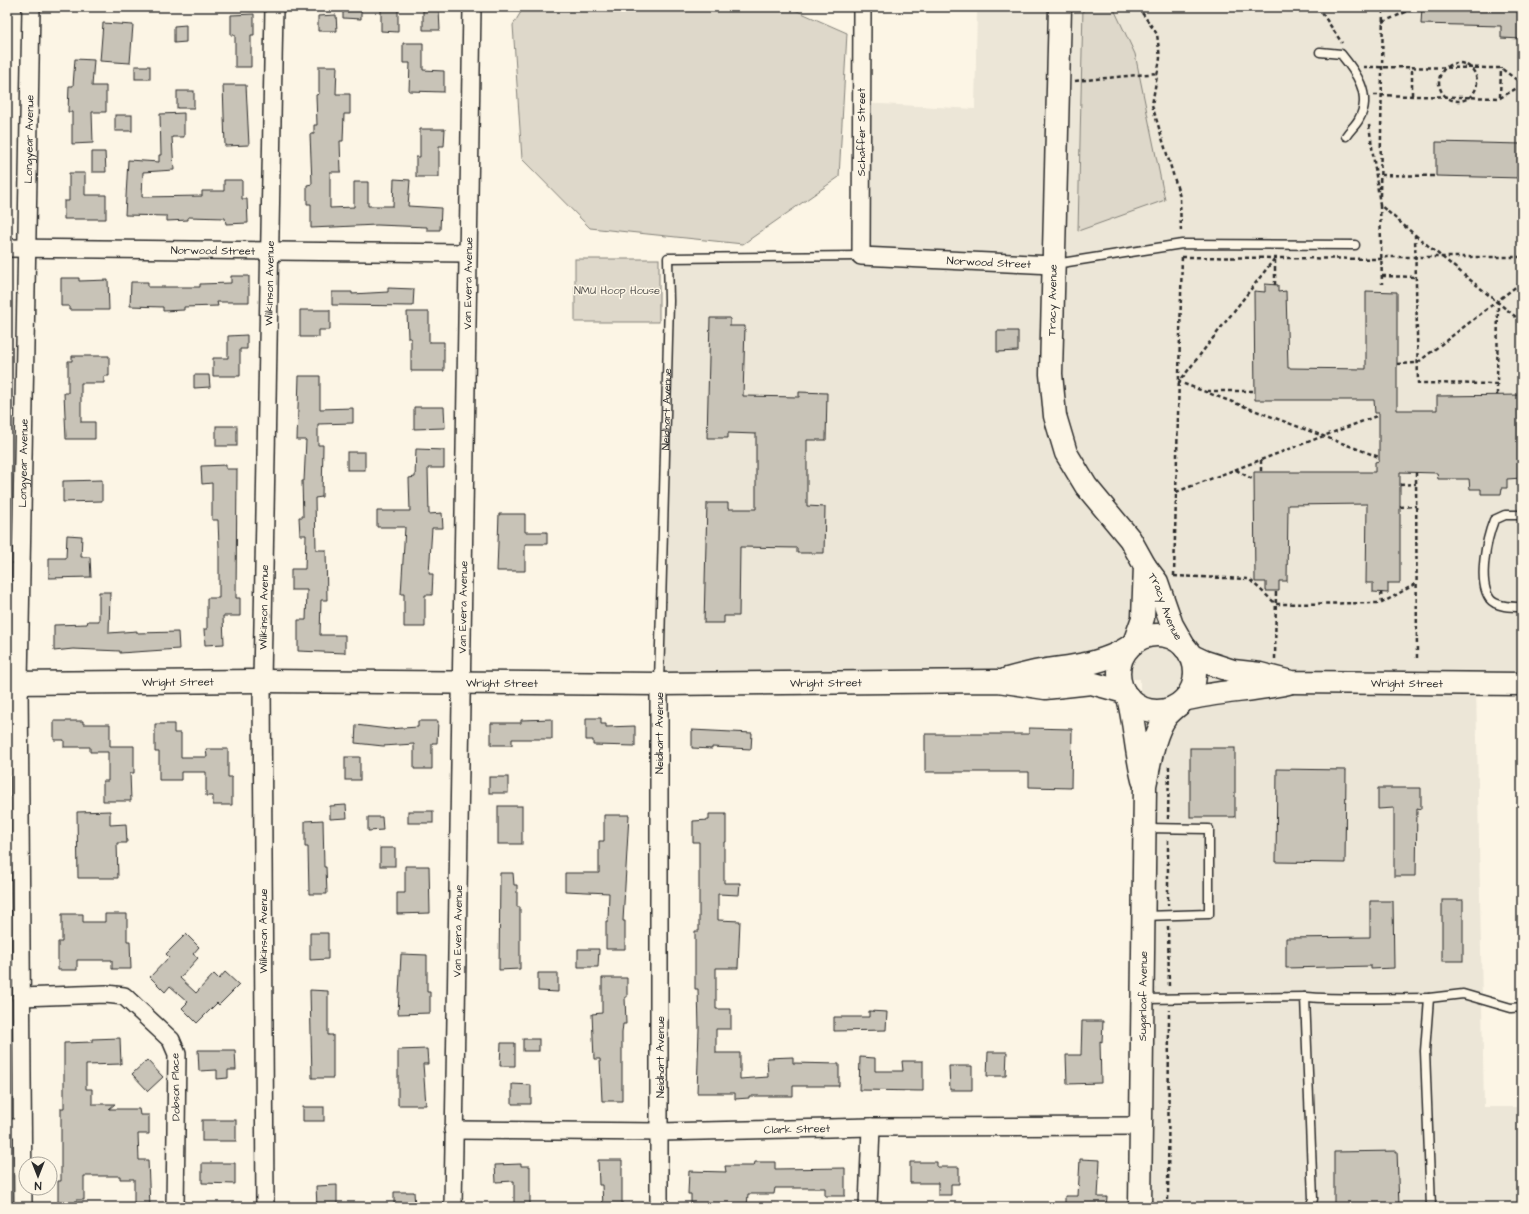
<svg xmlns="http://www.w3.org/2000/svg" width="1529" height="1214" font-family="'Architects Daughter',sans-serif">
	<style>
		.built { fill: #ece6d7 }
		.green { fill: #ded8ca; stroke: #84827a }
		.building { fill: #c8c3b7; stroke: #2b2b2b }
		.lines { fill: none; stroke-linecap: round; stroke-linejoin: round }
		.lane-casing { stroke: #2b2b2b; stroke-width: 11 }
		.street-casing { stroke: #2b2b2b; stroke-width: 20 }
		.secondary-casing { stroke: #2b2b2b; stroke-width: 25 }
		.path { stroke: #2b2b2b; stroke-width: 2.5; stroke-dasharray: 4 3; stroke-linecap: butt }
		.lane { stroke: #fcf5e5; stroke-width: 8 }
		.street { stroke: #fcf5e5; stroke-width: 17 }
		.secondary { stroke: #fcf5e5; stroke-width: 22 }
		.labels { text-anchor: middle; stroke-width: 3; stroke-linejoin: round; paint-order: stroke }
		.street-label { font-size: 11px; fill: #2b2b2b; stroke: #fcf5e5 }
		.park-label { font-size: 11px; fill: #585653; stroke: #fcf5e5 }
	</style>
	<rect width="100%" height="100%" fill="#fcf5e5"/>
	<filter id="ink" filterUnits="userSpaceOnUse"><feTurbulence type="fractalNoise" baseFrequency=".025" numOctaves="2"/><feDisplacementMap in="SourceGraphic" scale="8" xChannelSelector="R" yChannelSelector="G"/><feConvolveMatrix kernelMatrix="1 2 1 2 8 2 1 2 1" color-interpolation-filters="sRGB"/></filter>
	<g filter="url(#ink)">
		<path class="built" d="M 977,7 L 1522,7 L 1522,685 L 1476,685 L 1484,1107 L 1522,1107 L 1522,1207 L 1139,1207 L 1140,679 L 663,674 L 666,254 L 861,256 L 861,103 L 975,109 Z"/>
		<g class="green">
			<path d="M 524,7 L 788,7 L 847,33 L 839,177 L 743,244 L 590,228 L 522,159 L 513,25 Z"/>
			<path d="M 1083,7 L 1113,7 L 1135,54 L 1165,200 L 1078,231 Z"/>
			<rect x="575" y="259" width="84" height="63"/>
		</g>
		<g class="building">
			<path d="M 343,7 L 361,7 L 361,19 L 343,18 Z"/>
			<path d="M 1422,7 L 1522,7 L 1522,39 L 1501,38 L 1501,26 L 1421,24 Z"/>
			<path d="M 381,9 L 398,9 L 398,32 L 381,31 Z"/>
			<path d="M 423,10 L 439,10 L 440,30 L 423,30 Z"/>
			<path d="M 254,14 L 254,35 L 251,35 L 251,67 L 235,67 L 235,35 L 231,35 L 231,15 Z"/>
			<path d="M 336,15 L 337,31 L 318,31 L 318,16 Z"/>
			<path d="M 103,23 L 133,25 L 130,63 L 100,61 Z"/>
			<path d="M 186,25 L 186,42 L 174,43 L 174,26 Z"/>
			<path d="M 403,43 L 423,43 L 423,70 L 444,71 L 444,92 L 409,91 L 410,63 L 403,63 Z"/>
			<path d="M 75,59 L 94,60 L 92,86 L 106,86 L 106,112 L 92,112 L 93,143 L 72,144 L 72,112 L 68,112 L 69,86 L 73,86 Z"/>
			<rect x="135" y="66" width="15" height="13"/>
			<path d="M 319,66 L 337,66 L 336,94 L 350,94 L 350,114 L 344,114 L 343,141 L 340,141 L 341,172 L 330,172 L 330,208 L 354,207 L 354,182 L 368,182 L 368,206 L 393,206 L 394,179 L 410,180 L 408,206 L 441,208 L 440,230 L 427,230 L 427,227 L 377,225 L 311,228 L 311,204 L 307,204 L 307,185 L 312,184 L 310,134 L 314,134 L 314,125 L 317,125 L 316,95 L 319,94 Z"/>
			<path d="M 223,85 L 246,85 L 249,145 L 225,146 Z"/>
			<rect x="177" y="91" width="17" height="17"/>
			<path d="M 184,113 L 184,137 L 172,137 L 174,170 L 143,172 L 142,197 L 202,196 L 202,191 L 224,191 L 224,180 L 242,180 L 242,199 L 247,199 L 248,223 L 226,224 L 225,218 L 188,217 L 188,220 L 167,221 L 167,216 L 125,215 L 128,160 L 159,162 L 159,155 L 161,155 L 160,114 Z"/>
			<rect x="115" y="115" width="17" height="16"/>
			<path d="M 420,129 L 445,129 L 444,146 L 439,146 L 439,177 L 416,177 L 416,157 L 420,157 Z"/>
			<path d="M 1436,142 L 1522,144 L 1522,178 L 1436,176 Z"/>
			<path d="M 92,152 L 105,152 L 106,172 L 92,172 Z"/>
			<path d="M 69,173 L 85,173 L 85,195 L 106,195 L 106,219 L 64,219 L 64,201 L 69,201 Z"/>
			<path d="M 231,276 L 249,276 L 249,302 L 217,302 L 218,306 L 184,307 L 184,310 L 163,311 L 163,307 L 130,306 L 131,282 L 148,282 L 148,287 L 200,287 L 200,284 L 231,283 Z"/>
			<path d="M 61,278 L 79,278 L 79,281 L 108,280 L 109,310 L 69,310 L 69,306 L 61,306 Z"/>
			<path d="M 1265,284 L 1278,285 L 1278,292 L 1286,291 L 1288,368 L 1366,369 L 1366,291 L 1397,292 L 1397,410 L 1437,410 L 1437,396 L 1522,395 L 1522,478 L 1507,479 L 1507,488 L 1502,488 L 1501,494 L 1481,494 L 1481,489 L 1470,489 L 1469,479 L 1438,479 L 1437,473 L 1400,472 L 1400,583 L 1388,583 L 1388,593 L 1373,592 L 1373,583 L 1366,583 L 1367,504 L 1288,505 L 1287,581 L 1279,581 L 1279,591 L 1266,591 L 1266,582 L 1255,582 L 1254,472 L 1375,472 L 1375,462 L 1379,461 L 1379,413 L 1375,413 L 1374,400 L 1255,400 L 1254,291 L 1265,292 Z"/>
			<path d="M 388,288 L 414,289 L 413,306 L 332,305 L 332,292 L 352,292 L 352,294 L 388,292 Z"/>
			<path d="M 300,310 L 330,310 L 330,330 L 319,330 L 319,337 L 300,337 Z"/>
			<path d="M 407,312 L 429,312 L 429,342 L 444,342 L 444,371 L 411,371 L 411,338 L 408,338 Z"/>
			<path d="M 710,318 L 730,318 L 730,326 L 745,326 L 743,396 L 799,397 L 799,392 L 827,393 L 826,440 L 807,440 L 807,506 L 825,507 L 824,553 L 797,553 L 797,548 L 740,547 L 739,616 L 724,616 L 724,623 L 704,623 L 707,503 L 728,503 L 728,509 L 756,509 L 756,434 L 728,433 L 728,438 L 707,438 Z"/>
			<path d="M 997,331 L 1018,331 L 1018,351 L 997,352 Z"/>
			<path d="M 247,335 L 247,349 L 240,349 L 240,376 L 213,376 L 213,358 L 228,358 L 228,336 Z"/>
			<path d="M 72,356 L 109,356 L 109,376 L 104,376 L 104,383 L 81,383 L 81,422 L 95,422 L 95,439 L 66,439 L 64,393 L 68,393 L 68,361 L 72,361 Z"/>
			<path d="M 194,375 L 209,375 L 210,387 L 194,388 Z"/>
			<path d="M 299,376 L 320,376 L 320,409 L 353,408 L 353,423 L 318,424 L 318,445 L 323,445 L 322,497 L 315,498 L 316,550 L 326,550 L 327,600 L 321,600 L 320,635 L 345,635 L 345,653 L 298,651 L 298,620 L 306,620 L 307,590 L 291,590 L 291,569 L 305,569 L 306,535 L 300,535 L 299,517 L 303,517 L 302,481 L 304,481 L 306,440 L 297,440 Z"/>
			<path d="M 414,407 L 444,407 L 445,428 L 414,429 Z"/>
			<rect x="216" y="426" width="21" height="20"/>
			<path d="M 416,449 L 444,450 L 444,468 L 428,468 L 429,514 L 442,513 L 443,528 L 432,528 L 429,574 L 433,574 L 432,595 L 425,595 L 425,627 L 404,627 L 404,594 L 401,594 L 405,527 L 377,527 L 377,511 L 410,511 L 409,478 L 415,477 Z"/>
			<rect x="347" y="452" width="18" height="18"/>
			<path d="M 226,465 L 226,469 L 237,469 L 236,598 L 240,598 L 240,616 L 223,616 L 224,644 L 205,645 L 204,629 L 207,629 L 207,598 L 219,598 L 219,547 L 218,520 L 212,520 L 212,483 L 202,484 L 201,466 Z"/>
			<path d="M 102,480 L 102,501 L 63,502 L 63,481 Z"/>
			<path d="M 499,514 L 525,514 L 525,532 L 547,532 L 547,544 L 525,544 L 525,571 L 497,571 Z"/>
			<path d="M 67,535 L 82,536 L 81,557 L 90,557 L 91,577 L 49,578 L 49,558 L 66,558 Z"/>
			<path d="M 99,592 L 110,592 L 109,633 L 137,631 L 137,633 L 178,632 L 179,649 L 120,653 L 120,651 L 73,649 L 54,651 L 54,625 L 87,624 L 88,621 L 99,621 Z"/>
			<path d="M 586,718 L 601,718 L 601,724 L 606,724 L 606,727 L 635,726 L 635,746 L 593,745 L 593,740 L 586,740 Z"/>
			<path d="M 552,719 L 552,739 L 512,739 L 512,745 L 491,745 L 491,723 L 521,723 L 521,720 Z"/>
			<path d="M 54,721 L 83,721 L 83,724 L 110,724 L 110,746 L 134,746 L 134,773 L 130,773 L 131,801 L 103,801 L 103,781 L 108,781 L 108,752 L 90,752 L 90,747 L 64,747 L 64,740 L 54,740 Z"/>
			<path d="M 418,721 L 438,721 L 437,743 L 432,743 L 432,769 L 414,769 L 414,744 L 383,746 L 355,743 L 356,725 L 388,729 L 418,727 Z"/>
			<path d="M 155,724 L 174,724 L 174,733 L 181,733 L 181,757 L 207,757 L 206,749 L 228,749 L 228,777 L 232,777 L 232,805 L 213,805 L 213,796 L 206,796 L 206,772 L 181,772 L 181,780 L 159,780 L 159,752 L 155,752 Z"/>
			<path d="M 1029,728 L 1072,729 L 1071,788 L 1029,787 L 1029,772 L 925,772 L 925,734 L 1029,734 Z"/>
			<path d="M 692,730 L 752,733 L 751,749 L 712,747 L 712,749 L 692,748 Z"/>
			<rect x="1190" y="748" width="45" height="69"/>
			<rect x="345" y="757" width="15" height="23"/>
			<path d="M 1277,769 L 1346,770 L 1345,863 L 1276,862 Z"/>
			<rect x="489" y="777" width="19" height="16"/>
			<path d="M 1378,788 L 1421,788 L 1421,809 L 1417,808 L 1416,876 L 1394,876 L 1394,808 L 1378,809 Z"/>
			<path d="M 346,805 L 347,818 L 330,819 L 330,806 Z"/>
			<rect x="498" y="806" width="24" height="38"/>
			<path d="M 110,811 L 110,825 L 126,824 L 127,843 L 117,843 L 118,878 L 78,878 L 77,812 Z"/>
			<rect x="408" y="811" width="25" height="12"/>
			<path d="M 709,814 L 726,814 L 726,842 L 724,842 L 724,883 L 740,883 L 739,895 L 718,894 L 718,920 L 740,921 L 738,968 L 716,968 L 716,1009 L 731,1009 L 731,1029 L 716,1029 L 716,1053 L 740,1053 L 740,1079 L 768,1077 L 767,1058 L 793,1057 L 793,1063 L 839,1064 L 839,1086 L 793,1086 L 793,1096 L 749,1096 L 749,1098 L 735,1099 L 735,1093 L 697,1093 L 699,1029 L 698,989 L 695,989 L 695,931 L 699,931 L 699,842 L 693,842 L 693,821 L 709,820 Z"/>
			<path d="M 604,815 L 629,815 L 623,921 L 625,921 L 625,949 L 606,949 L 606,921 L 608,921 L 609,893 L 565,891 L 565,873 L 599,873 L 599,841 L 604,841 Z"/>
			<path d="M 368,817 L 382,817 L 383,830 L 368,831 Z"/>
			<path d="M 323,820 L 324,867 L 326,867 L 327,894 L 309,894 L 308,847 L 305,847 L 305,821 Z"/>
			<rect x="380" y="848" width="15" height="18"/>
			<path d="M 405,866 L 429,866 L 430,913 L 397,914 L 397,893 L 405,893 Z"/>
			<path d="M 500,873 L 513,873 L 514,885 L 517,885 L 517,907 L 520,907 L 520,969 L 499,970 Z"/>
			<rect x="1442" y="900" width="21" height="61"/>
			<path d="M 1370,901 L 1393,901 L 1394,968 L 1371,969 L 1371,966 L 1286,968 L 1286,938 L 1370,937 Z"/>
			<path d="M 62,914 L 83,914 L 83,922 L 105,922 L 105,914 L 127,914 L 127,941 L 130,941 L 131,969 L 112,969 L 112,960 L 77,960 L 77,970 L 58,970 L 58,942 L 62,942 Z"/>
			<path d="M 310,933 L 328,933 L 328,959 L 310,960 Z"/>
			<path d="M 186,934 L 199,947 L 193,954 L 198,958 L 180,978 L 196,993 L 214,974 L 219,979 L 225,972 L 239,985 L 219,1005 L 217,1003 L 197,1023 L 182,1008 L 188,1002 L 170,986 L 165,992 L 150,977 L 169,957 L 166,954 Z"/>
			<path d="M 578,949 L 599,949 L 598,967 L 578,967 Z"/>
			<path d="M 401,954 L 427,955 L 427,992 L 430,992 L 430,1013 L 398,1014 Z"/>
			<path d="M 538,973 L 558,973 L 558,992 L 538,991 Z"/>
			<path d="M 602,978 L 627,978 L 627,997 L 625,997 L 626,1024 L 623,1024 L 622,1033 L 622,1101 L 602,1101 L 600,1059 L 594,1059 L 592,1014 L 602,1013 Z"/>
			<path d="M 310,990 L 328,991 L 328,1035 L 333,1035 L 333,1078 L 312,1078 Z"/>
			<path d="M 869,1011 L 887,1012 L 886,1030 L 834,1031 L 834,1017 L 869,1017 Z"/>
			<path d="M 1082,1021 L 1103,1021 L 1102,1042 L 1100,1041 L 1101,1083 L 1067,1084 L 1066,1055 L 1081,1055 Z"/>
			<path d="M 120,1038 L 121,1064 L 86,1065 L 86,1089 L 92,1089 L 92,1104 L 115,1104 L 109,1109 L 139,1109 L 140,1115 L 149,1115 L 149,1134 L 138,1134 L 139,1160 L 148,1160 L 150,1207 L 134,1207 L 134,1179 L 120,1179 L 120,1176 L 84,1176 L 84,1200 L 76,1200 L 76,1207 L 58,1207 L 58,1181 L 61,1181 L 61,1108 L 64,1108 L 64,1043 L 92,1042 L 92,1039 Z"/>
			<rect x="523" y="1039" width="16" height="12"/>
			<path d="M 501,1043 L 515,1043 L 515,1066 L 500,1066 Z"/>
			<path d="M 427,1049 L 428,1064 L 423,1064 L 426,1105 L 398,1105 L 398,1050 Z"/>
			<path d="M 198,1050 L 235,1050 L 236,1070 L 228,1070 L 228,1078 L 217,1079 L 217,1070 L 199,1071 Z"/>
			<path d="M 988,1052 L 1007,1052 L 1006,1076 L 987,1076 Z"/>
			<path d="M 860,1057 L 875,1058 L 875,1071 L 903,1071 L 902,1061 L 923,1061 L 923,1091 L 859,1090 Z"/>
			<path d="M 147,1060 L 163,1077 L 148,1091 L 132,1074 Z"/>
			<path d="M 949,1066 L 972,1066 L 972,1090 L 950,1090 Z"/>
			<path d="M 512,1084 L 531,1085 L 531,1104 L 512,1104 Z"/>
			<rect x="303" y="1107" width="21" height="14"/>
			<rect x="202" y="1120" width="34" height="21"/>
			<path d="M 1397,1151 L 1399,1207 L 1334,1207 L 1334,1152 Z"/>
			<path d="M 1080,1159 L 1100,1160 L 1098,1197 L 1107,1197 L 1106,1207 L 1065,1207 L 1065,1196 L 1078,1196 Z"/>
			<path d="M 598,1160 L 622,1160 L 622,1207 L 603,1207 L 602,1185 L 599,1185 Z"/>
			<path d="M 755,1162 L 775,1162 L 775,1169 L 845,1168 L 845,1196 L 825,1196 L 825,1188 L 775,1188 L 774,1194 L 748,1194 L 747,1207 L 691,1207 L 691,1194 L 688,1194 L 689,1171 L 726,1172 L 725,1166 L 754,1166 Z"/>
			<path d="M 910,1162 L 937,1162 L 937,1167 L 959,1167 L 959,1184 L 951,1184 L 951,1195 L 938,1195 L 938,1183 L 910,1183 Z"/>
			<path d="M 202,1163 L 235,1163 L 235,1184 L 202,1183 Z"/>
			<path d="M 521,1164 L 521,1166 L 530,1166 L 530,1207 L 514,1207 L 514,1181 L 496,1182 L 495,1165 Z"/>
			<path d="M 337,1185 L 337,1207 L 317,1207 L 316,1186 Z"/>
			<path d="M 394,1192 L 414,1192 L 415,1207 L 394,1207 Z"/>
		</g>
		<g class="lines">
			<defs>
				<g id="lane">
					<path d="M 1320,52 L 1341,54 C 1355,71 1373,95 1359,119 C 1356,125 1350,130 1346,136"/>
					<path d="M 1055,264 L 1182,244 L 1355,245"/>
					<path d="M 1522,515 L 1505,515 L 1494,520 C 1487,538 1477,581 1490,599 C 1496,607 1512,607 1522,607"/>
					<path id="s1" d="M 659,683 L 669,301 L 668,258 L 861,256"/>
					<path d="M 1144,916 L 1209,914 L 1209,829 L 1146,828"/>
					<path d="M 1305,997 C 1346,1000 1388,998 1429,998 L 1425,1051 L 1431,1207"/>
					<path d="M 1429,998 L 1463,994 L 1511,1008 L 1522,1007"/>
					<path d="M 1143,999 L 1305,997 L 1313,1199 L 1310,1207"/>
				</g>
				<g id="street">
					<path id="s2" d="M 862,7 L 861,256 L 1052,265"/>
					<path id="s3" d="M 7,248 L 467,253"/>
					<path d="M 21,997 L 106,994 L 124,996 L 171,1040 L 177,1054 L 175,1207"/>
					<path d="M 7,1128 L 22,1128"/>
					<path id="s4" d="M 453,1130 L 660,1132 L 871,1127 L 1141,1126"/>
					<path id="s5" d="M 23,1207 L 19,683 L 31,7"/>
					<path id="s6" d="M 265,1207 L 262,681 L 274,7"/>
					<path id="s7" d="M 453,1207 L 472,7"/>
					<path d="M 659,1207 L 659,684"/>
					<path d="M 868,1207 L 871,1127"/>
				</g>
				<g id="secondary">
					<path id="s8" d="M 1060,7 L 1051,374 L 1055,416 L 1066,453 L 1086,486 L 1130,539 L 1145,566 L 1157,582 L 1172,625 L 1185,648"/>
					<circle cx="1157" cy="673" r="38"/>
					<path d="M 1134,643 L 1143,618 L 1145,566"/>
					<path id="s9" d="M 1190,655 L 1205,662 L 1233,671 L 1260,674 L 1291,682 L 1522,684"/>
					<path d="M 1007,679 C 1018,676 1029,673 1040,671 C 1072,666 1101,665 1129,647"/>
					<path id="s10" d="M 7,683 L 262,681 L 659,684 L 998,681 L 1045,688 L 1091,683 L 1124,692"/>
					<path d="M 1128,697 C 1135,725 1136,753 1143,780"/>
					<path d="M 1184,700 C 1218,691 1253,691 1288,683"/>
					<path id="s11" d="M 1140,1207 L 1145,785 C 1150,764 1153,735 1166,717 C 1170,712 1175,708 1180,704"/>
				</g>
			</defs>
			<use href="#lane" class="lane-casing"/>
			<use href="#street" class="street-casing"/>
			<use href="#secondary" class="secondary-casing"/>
			<g class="path">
				<path d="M 1138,7 L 1157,34 L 1160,58 L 1152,105 L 1180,197 L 1181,234"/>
				<path d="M 1318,7 L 1342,43"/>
				<path d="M 1383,22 L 1417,7"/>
				<circle cx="1458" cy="82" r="19"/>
				<path d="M 1363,67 L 1501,68 L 1522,84"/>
				<path d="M 1075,81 L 1158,73"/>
				<path d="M 1374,95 L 1500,98 L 1522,85"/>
				<path d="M 1412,95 L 1412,66"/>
				<path d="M 1500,97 L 1501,68"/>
				<path d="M 1369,125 L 1380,205 L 1415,235 L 1418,383 L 1497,384 L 1498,302"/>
				<path d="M 1381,175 L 1436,176"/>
				<path d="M 1380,196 L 1383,7"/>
				<path d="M 1380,205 L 1382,284"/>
				<path d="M 1415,235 L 1522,322"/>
				<path d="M 1182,257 L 1381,259 L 1387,257 L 1522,257"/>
				<path d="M 1382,276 L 1416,277"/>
				<path d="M 1275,285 L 1275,258 L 1179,382 L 1379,457"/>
				<path d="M 1397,364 L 1417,363 L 1522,282"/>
				<path d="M 1207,391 L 1255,391"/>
				<path d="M 1497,395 L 1497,384"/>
				<path d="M 1261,460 L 1261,471"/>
				<path d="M 1236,470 L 1254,480"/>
				<path d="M 1416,472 L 1417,658"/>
				<path d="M 1400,485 L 1416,484"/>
				<path d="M 1176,492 L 1379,415"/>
				<path d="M 1400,507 L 1416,506"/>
				<path d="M 1174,576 L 1182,255"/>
				<path d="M 1174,576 L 1249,579 L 1276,604 L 1382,603 L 1417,583"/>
				<path d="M 1381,592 L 1382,603"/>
				<path d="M 1275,659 L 1276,591"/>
				<path d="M 1168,819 L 1169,766"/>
				<path d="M 1168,840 L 1168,905"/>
				<path d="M 1168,926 L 1169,989"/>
				<path d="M 1168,1207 L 1169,1010"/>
			</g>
			<use href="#lane" class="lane"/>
			<use href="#street" class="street"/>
			<use href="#secondary" class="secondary"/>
		</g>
	</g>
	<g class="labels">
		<g class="street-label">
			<text transform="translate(861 132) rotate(-90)" y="4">Schaffer Street</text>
			<text dy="4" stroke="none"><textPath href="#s5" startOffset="1068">Longyear Avenue</textPath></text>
			<text dy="4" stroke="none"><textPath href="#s3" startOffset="206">Norwood Street</textPath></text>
			<text dy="4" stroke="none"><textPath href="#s2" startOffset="377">Norwood Street</textPath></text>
			<text dy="4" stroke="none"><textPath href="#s6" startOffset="924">Wilkinson Avenue</textPath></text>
			<text dy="4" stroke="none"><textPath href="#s7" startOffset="924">Van Evera Avenue</textPath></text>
			<text transform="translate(1052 300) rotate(-89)" y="4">Tracy Avenue</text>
			<text dy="4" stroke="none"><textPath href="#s1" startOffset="274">Neidhart Avenue</textPath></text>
			<text dy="4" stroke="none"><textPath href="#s5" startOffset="744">Longyear Avenue</textPath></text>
			<text dy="4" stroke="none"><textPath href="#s8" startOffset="632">Tracy Avenue</textPath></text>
			<text dy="4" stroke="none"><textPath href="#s6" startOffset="600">Wilkinson Avenue</textPath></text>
			<text dy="4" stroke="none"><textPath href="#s7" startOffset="600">Van Evera Avenue</textPath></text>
			<text dy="4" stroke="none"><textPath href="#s10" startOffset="171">Wright Street</textPath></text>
			<text dy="4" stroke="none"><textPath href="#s10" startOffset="495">Wright Street</textPath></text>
			<text dy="4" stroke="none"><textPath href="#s10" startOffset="819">Wright Street</textPath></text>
			<text dy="4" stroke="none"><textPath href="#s9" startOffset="221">Wright Street</textPath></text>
			<text transform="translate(659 733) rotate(-90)" y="4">Neidhart Avenue</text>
			<text transform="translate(263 931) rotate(-90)" y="4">Wilkinson Avenue</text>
			<text dy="4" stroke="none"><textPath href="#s7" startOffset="276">Van Evera Avenue</textPath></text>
			<text dy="4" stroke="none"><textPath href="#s11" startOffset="211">Sugarloaf Avenue</textPath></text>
			<text transform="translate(660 1057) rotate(-90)" y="4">Neidhart Avenue</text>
			<text transform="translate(175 1087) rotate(-91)" y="4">Dobson Place</text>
			<text dy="4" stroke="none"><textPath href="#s4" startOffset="344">Clark Street</textPath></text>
		</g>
		<g class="park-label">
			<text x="617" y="294">NMU Hoop House</text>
		</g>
	</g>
	<rect width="1529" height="1214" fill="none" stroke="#fcf5e5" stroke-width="24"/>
	<rect x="12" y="12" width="1505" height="1190" fill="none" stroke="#2b2b2b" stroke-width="1.5" filter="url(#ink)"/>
	<g transform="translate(38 1176) rotate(180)"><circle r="19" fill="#fcf5e5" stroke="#a8a49b"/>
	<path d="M0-3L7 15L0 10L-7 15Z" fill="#2b2b2b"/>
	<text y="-6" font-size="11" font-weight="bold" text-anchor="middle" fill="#2b2b2b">N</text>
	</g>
</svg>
